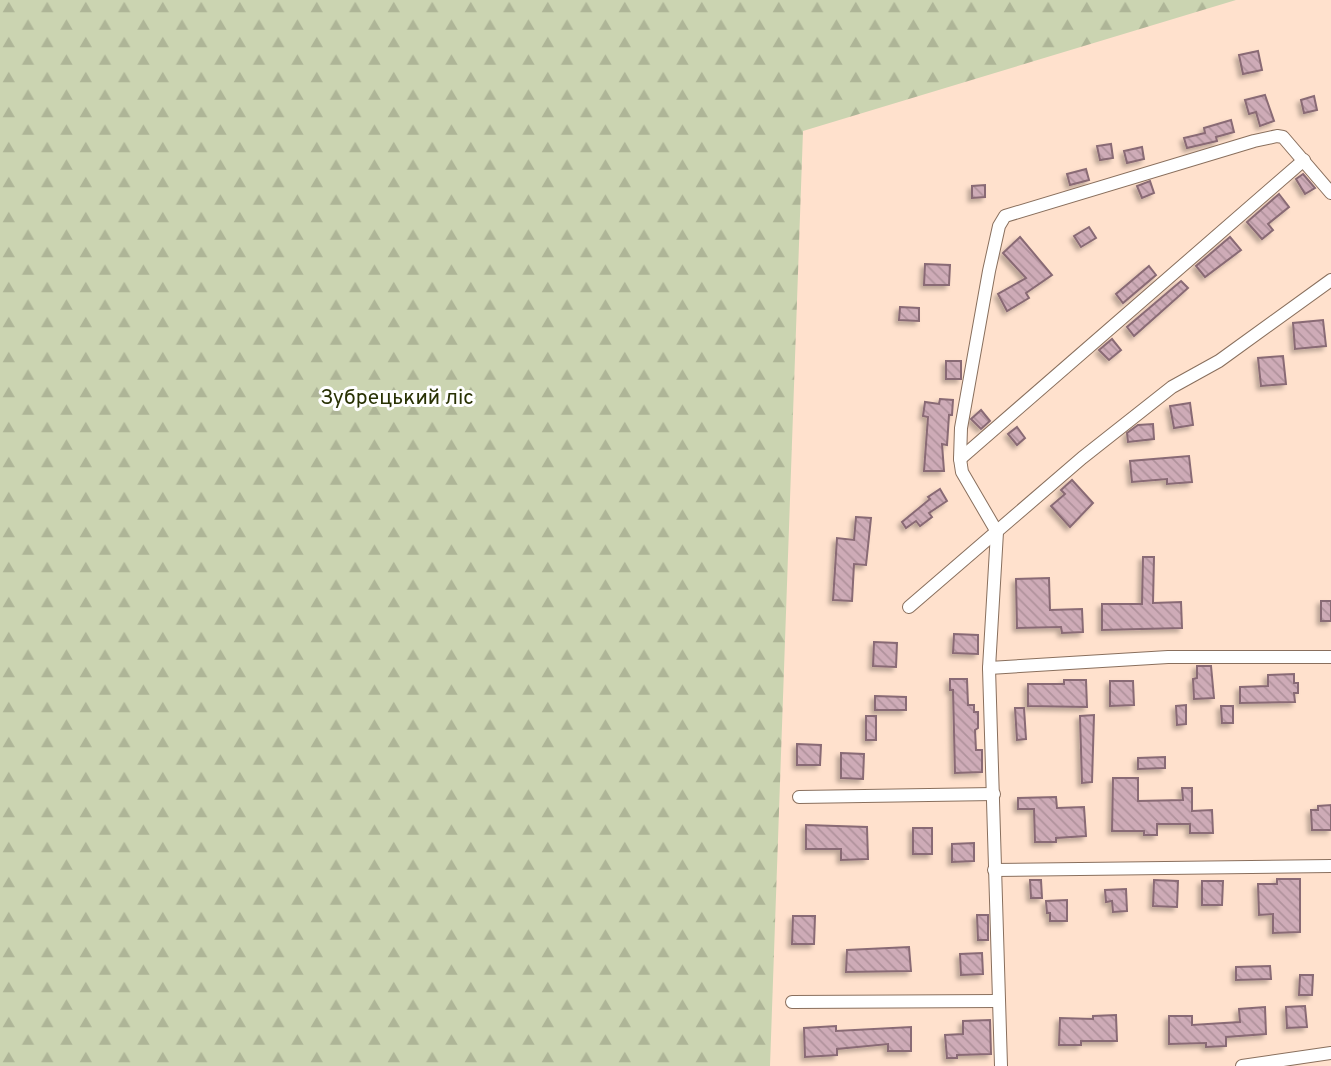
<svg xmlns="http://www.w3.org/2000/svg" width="1331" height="1066" font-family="Overpass,sans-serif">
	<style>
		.forest { fill: url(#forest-firs) }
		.building { fill: url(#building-back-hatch); stroke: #896a74; stroke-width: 2; filter: url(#shadow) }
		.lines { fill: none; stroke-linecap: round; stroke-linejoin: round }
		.minor-casing { stroke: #896f5d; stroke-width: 14 }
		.minor { stroke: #fff; stroke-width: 12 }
		.labels { text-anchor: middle; stroke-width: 6; stroke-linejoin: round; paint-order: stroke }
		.park-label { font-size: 21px; fill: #293204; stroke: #fff }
	</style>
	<defs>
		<pattern id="forest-firs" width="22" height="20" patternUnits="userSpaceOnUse" patternTransform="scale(1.75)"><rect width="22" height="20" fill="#cbd4b1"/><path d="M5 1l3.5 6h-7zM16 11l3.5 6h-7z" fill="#aeb597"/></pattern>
		<pattern id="building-back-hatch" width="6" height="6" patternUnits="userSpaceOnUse" patternTransform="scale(1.75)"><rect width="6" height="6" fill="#ceabb7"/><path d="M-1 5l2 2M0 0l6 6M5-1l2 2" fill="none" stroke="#b0929c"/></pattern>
		<filter id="shadow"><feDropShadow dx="-3.5" dy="3.5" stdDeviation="2" flood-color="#0004"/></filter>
	</defs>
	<rect width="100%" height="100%" fill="#ffe1cd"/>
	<path class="forest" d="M 0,0 L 1236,0 L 803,131 L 770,1066 L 0,1066 Z"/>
	<g class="building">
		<path d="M 1258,51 L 1262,70 L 1243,74 L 1239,55 Z"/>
		<path d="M 1265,95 L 1274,121 L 1260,126 L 1256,112 L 1249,114 L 1245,100 Z"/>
		<path d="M 1314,96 L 1317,110 L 1304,113 L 1301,100 Z"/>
		<path d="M 1231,120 L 1234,132 L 1216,137 L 1217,141 L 1187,148 L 1184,138 L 1205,133 L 1204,128 Z"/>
		<path d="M 1111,144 L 1113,158 L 1100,160 L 1097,146 Z"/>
		<path d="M 1142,147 L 1144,159 L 1127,163 L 1124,151 Z"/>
		<path d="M 1086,169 L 1089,180 L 1070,185 L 1067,174 Z"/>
		<path d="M 1303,174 L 1315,188 L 1305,194 L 1296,179 Z"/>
		<path d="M 1150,181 L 1154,193 L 1142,198 L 1137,186 Z"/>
		<path d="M 985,185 L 985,197 L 972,198 L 972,186 Z"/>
		<path d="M 1279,194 L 1289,207 L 1268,224 L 1273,230 L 1262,239 L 1247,222 Z"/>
		<path d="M 1089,227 L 1096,238 L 1081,247 L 1074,236 Z"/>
		<path d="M 1020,237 L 1052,275 L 1026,293 L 1029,298 L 1007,311 L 998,294 L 1026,278 L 1003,253 Z"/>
		<path d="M 1230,237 L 1241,250 L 1205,277 L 1196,266 Z"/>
		<path d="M 925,264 L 950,265 L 949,285 L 924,285 Z"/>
		<path d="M 1149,266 L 1156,275 L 1123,303 L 1116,294 Z"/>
		<path d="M 1181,281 L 1188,288 L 1134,336 L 1127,327 Z"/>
		<path d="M 900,307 L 919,308 L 919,321 L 899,320 Z"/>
		<path d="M 1323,320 L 1326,346 L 1295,349 L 1293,323 Z"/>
		<path d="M 1112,339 L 1121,350 L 1109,360 L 1099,350 Z"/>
		<path d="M 1283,356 L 1286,384 L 1261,386 L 1258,358 Z"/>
		<rect x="946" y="361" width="15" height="18"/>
		<path d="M 940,399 L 953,400 L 952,415 L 949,415 L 947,445 L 942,444 L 944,471 L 924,471 L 928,417 L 923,416 L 925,402 L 939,404 Z"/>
		<path d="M 1190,403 L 1193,425 L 1174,428 L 1170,406 Z"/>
		<path d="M 981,410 L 990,421 L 981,429 L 971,419 Z"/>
		<path d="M 1153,424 L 1154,439 L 1128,442 L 1127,433 L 1138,425 Z"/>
		<path d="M 1017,427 L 1025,438 L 1017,445 L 1008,434 Z"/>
		<path d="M 1189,456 L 1192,482 L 1167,484 L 1167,479 L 1132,482 L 1130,461 Z"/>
		<path d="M 1072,480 L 1093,503 L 1070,527 L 1051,506 L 1065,494 L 1061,490 Z"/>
		<path d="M 940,489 L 947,501 L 929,513 L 932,517 L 920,526 L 916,521 L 906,528 L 902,522 L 930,499 L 928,497 Z"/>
		<path d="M 856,517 L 871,518 L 866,565 L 854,564 L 852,601 L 833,600 L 837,538 L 854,540 Z"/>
		<path d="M 1143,557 L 1154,557 L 1153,603 L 1181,602 L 1182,628 L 1102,630 L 1102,604 L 1142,604 Z"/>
		<path d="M 1049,578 L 1050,610 L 1082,609 L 1083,632 L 1062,633 L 1061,627 L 1017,628 L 1016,579 Z"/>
		<rect x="1321" y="601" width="10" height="20"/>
		<path d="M 954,634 L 978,635 L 978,654 L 953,653 Z"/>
		<path d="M 874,642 L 897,643 L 896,667 L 873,666 Z"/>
		<path d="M 1197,666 L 1211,666 L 1214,698 L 1194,699 L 1193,679 L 1197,678 Z"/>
		<path d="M 1294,674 L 1294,683 L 1298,683 L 1298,693 L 1294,693 L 1295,702 L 1240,703 L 1240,687 L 1268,686 L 1268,675 Z"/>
		<path d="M 950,679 L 967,679 L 968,705 L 974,705 L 974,712 L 978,712 L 978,728 L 975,730 L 976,750 L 982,750 L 982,772 L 955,773 L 953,690 L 950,690 Z"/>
		<path d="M 1064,680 L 1086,680 L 1087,707 L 1028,706 L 1028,684 L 1064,684 Z"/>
		<path d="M 1110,681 L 1133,681 L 1134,705 L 1110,706 Z"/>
		<path d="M 875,696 L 906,697 L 906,710 L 875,710 Z"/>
		<path d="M 1186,705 L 1186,724 L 1177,725 L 1176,706 Z"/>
		<path d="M 1221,706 L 1233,706 L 1233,723 L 1222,723 Z"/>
		<path d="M 1015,708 L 1024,708 L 1026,739 L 1017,740 Z"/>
		<path d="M 1094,715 L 1092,782 L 1082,783 L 1080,716 Z"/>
		<rect x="866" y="716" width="10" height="24"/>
		<path d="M 797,744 L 821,745 L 820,765 L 797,765 Z"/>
		<path d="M 841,753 L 864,754 L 863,779 L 841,778 Z"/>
		<path d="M 1165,757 L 1165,768 L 1138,769 L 1138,758 Z"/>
		<path d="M 1113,778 L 1138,778 L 1138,801 L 1183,800 L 1182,788 L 1192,788 L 1192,811 L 1212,810 L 1213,833 L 1190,833 L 1190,824 L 1157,824 L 1157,835 L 1144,835 L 1144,831 L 1112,831 Z"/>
		<path d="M 1056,797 L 1057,808 L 1084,807 L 1086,836 L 1056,838 L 1056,842 L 1035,842 L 1034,809 L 1018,809 L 1018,798 Z"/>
		<path d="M 1331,805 L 1331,830 L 1312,830 L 1311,810 L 1318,810 L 1318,806 Z"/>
		<path d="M 806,825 L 867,827 L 868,859 L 841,860 L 841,849 L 806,849 Z"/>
		<rect x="913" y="828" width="19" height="26"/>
		<path d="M 974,843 L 974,861 L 952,862 L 952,844 Z"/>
		<path d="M 1277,879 L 1300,879 L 1300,932 L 1273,933 L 1273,914 L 1259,915 L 1258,884 L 1277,884 Z"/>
		<path d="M 1030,880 L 1041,880 L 1042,898 L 1031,898 Z"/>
		<path d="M 1154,880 L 1178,881 L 1177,907 L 1153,906 Z"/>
		<path d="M 1202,881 L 1223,881 L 1222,905 L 1202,905 Z"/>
		<path d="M 1126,889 L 1127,911 L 1113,912 L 1112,901 L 1106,902 L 1105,890 Z"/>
		<path d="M 1067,900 L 1067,921 L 1050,921 L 1050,913 L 1047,913 L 1046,901 Z"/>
		<path d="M 977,915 L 988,915 L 988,940 L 978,940 Z"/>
		<path d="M 793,916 L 815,916 L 814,944 L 792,944 Z"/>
		<path d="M 909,947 L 911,971 L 846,972 L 847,950 Z"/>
		<path d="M 982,953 L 983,974 L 961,975 L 960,954 Z"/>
		<path d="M 1270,966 L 1271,979 L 1236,980 L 1236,967 Z"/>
		<path d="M 1300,975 L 1313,975 L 1312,995 L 1299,995 Z"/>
		<path d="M 1305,1006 L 1307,1027 L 1287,1028 L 1286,1007 Z"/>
		<path d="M 1265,1007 L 1266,1034 L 1226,1037 L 1226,1046 L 1206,1047 L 1206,1043 L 1169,1044 L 1169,1016 L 1192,1016 L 1192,1025 L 1240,1022 L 1239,1009 Z"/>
		<path d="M 1116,1015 L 1117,1041 L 1081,1041 L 1081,1045 L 1059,1045 L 1060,1018 L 1093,1019 L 1093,1016 Z"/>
		<path d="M 990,1020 L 991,1054 L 957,1055 L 957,1058 L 947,1058 L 945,1035 L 963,1034 L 963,1021 Z"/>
		<path d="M 836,1026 L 836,1031 L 911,1027 L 911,1051 L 888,1051 L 888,1044 L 837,1049 L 837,1055 L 805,1057 L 804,1028 Z"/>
	</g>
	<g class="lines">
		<defs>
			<g id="minor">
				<path d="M 960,459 L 1304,160"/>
				<path d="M 909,607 L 1082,458 L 1172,387 L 1219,361 L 1331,280"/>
				<path d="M 989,668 L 1168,657 L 1331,657"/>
				<path d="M 799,797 L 994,794"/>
				<path d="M 994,870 L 1331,866"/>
				<path d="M 792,1002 L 998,1001"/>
				<path d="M 1001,1066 L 989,668 L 997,532 L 962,472 L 960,459 L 961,428 L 989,271 L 999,226 L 1005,216 L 1254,141 L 1277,136 L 1283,137 L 1331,193"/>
				<path d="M 1242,1066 L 1331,1053"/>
			</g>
		</defs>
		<use href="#minor" class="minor-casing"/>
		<use href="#minor" class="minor"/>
	</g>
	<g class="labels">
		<g class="park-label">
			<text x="397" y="404">Зубрецький ліс</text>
		</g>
	</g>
</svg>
